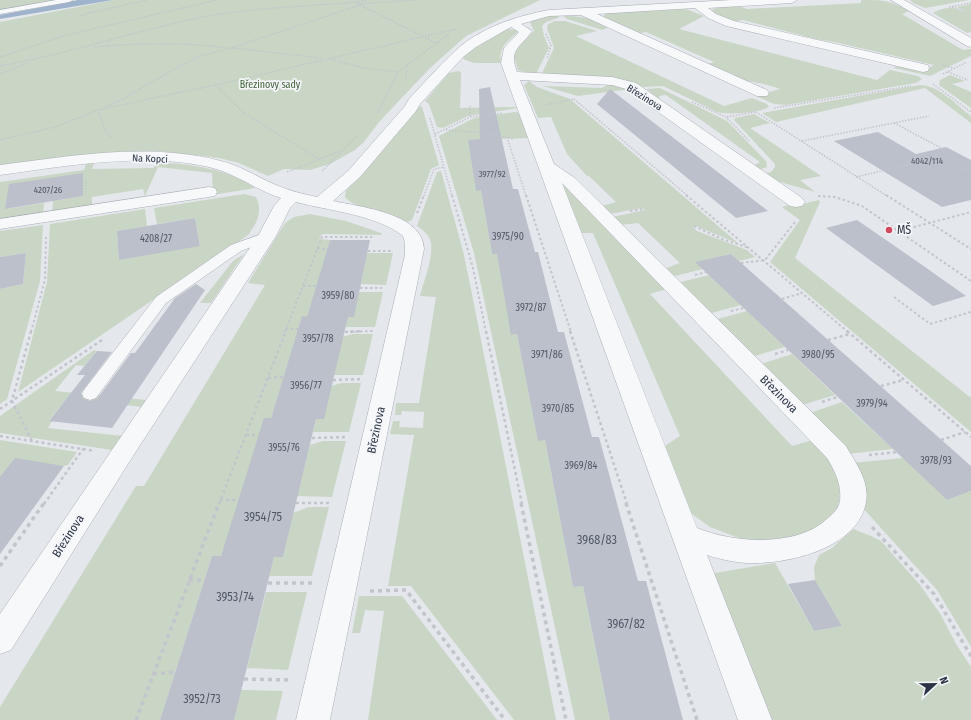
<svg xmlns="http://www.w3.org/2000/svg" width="971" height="720" font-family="'Fira Sans Condensed',sans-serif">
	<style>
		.green { fill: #c9d6c5 }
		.water { fill: #9fb4cc }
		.building { fill: #bbc0ca }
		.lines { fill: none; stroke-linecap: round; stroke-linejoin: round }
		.service-casing { stroke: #a9aeb7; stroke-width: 1 }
		.minor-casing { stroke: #a9aeb7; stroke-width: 1 }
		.path-far3 { stroke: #c2c5cb; stroke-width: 1.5; stroke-dasharray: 1.5 1.5; stroke-linecap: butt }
		.path-far2 { stroke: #c2c5cb; stroke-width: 2; stroke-dasharray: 2.5 2.5; stroke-linecap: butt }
		.path-far1 { stroke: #c2c5cb; stroke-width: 2.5; stroke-dasharray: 3 3; stroke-linecap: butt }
		.path { stroke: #c2c5cb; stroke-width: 3.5; stroke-dasharray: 4 4; stroke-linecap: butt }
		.service { fill: #f7f8fa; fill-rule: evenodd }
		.minor { fill: #f7f8fa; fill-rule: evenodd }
		.poi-dot { fill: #d1495b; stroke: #f4f6f9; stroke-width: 1.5 }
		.labels { text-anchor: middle; stroke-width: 3.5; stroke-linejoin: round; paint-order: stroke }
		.far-number-label { font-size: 9px; fill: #4f5766 }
		.far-park-label { font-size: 10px; fill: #3f6138; stroke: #f4f6f9 }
		.far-street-label { font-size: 10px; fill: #2b3445; stroke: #f4f6f9 }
		.number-label { font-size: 10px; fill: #4f5766 }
		.poi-label { font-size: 12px; fill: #2b3445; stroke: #f4f6f9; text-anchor: start }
		.street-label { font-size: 12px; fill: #2b3445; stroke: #f4f6f9 }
		.near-number-label { font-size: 12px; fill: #4f5766 }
	</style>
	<rect width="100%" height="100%" fill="#e4e7ec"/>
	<g class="green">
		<path d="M 0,0 L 61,0 L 0,11 Z"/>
		<path d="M 114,0 L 540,0 L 466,36 L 429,69 L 380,121 L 363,143 L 355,150 L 330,164 L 310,170 L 284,169 L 268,176 L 239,163 L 219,158 L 159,151 L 110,153 L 0,166 L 0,22 Z"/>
		<path d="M 861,0 C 883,0 889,0 909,11 L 902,14 L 963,50 L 971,49 L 971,56 L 930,76 L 894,68 L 896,66 L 922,72 L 934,65 L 834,42 L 816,39 L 743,20 L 729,22 L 711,11 C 720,3 737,5 747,9 L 861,3 Z"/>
		<path d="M 910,0 L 969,0 L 925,8 L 913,3 Z"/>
		<path d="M 971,4 L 971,32 L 967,33 L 933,13 C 937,10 948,7 953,8 C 958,9 961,12 966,11 L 957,7 Z"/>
		<path d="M 686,9 L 704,16 L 679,29 L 877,80 L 890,70 L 918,76 L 922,79 L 916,83 L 786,105 L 774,104 L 756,96 L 780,89 C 764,82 747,83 732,76 L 735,75 C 725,70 715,69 705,65 L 714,62 L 646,32 L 635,34 L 603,18 L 604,15 L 608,13 Z"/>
		<path d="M 557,15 L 559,17 L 558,18 L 546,22 L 542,26 L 544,36 L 549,48 L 537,72 L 532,74 L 518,70 L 514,57 L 518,46 L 534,31 L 530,22 L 539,17 Z"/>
		<path d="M 562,15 L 589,18 L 609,27 L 602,30 L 567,19 Z"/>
		<path d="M 555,21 L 565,21 L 597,31 L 576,36 L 724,106 L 752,98 L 767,104 L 769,107 C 759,113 729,115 717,112 L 663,86 L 644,87 L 623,80 L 544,75 L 542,73 L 554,48 L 547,28 L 548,24 Z"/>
		<path d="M 508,29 L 516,30 L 518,32 C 507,41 498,48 501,63 L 474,63 L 463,59 L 466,53 L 502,30 Z"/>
		<path d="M 458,71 L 461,72 L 461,77 L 460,108 L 516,107 L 517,108 L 468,116 L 443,128 L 437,127 L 429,104 L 425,101 L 449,73 Z"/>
		<path d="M 950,75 L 965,81 L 952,84 L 971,92 L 971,108 L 939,85 L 940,80 Z"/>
		<path d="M 529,81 L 537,87 L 570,99 L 739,244 L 696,226 L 693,227 L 697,231 L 747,250 L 755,257 L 739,261 L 731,254 L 696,262 L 703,269 L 671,277 L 664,269 L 680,263 L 638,223 L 620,225 L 612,217 L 645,210 L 642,208 L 610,214 L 602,206 L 616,202 L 589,176 L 587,176 L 567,154 L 551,117 L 538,118 L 524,85 Z"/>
		<path d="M 611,83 L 630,89 L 578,96 L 543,86 L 602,88 Z"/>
		<path d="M 920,85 C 939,85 956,105 971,116 L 971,123 L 925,88 L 776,122 L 762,113 Z"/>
		<path d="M 660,88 L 727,121 L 766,161 L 767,167 L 756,171 L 751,167 L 760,162 L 666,95 L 659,96 L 660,98 L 658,99 L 647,89 Z"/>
		<path d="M 420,106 L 422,107 L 439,165 L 431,169 L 412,220 L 408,222 C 394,217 353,208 345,197 L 346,191 Z"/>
		<path d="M 515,112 L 519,113 L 528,138 L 468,140 L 476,190 L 481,190 L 492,254 L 497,254 L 512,335 L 517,334 L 538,440 L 545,440 L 573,587 L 583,586 L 610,720 L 575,720 L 474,253 L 439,136 L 474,118 Z"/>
		<path d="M 754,114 L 770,123 L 750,128 L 821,176 L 800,180 L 815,192 L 766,178 L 761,174 L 771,172 L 775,167 L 775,164 L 734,120 L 735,118 Z"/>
		<path d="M 158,162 C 192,165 227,168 255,188 L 213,195 L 212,173 L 158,167 L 145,196 L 143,189 L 92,197 L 92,205 L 52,213 L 53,201 L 83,196 L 83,173 L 6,209 L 44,203 L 43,214 L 0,221 L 0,182 L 84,170 L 86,164 L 94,163 L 92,169 L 153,168 Z"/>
		<path d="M 441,171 L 463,251 L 470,284 L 556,720 L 514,720 L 411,586 L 388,586 L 414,435 L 390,434 L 393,421 L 400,421 L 399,427 L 423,428 L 424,412 L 402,411 L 401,415 L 395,415 L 396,403 L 419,403 L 436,297 L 420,296 C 424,280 433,260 431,243 C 430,236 423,230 417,226 L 437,172 Z"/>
		<path d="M 560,182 L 562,183 L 667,289 L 650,294 L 792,446 L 813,440 C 832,461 847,482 836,512 L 798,541 L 744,540 L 710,527 L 692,514 L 686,507 L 660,449 L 680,436 L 593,233 L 578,233 Z"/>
		<path d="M 244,194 L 256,197 C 263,212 257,223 248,235 L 18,392 L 47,282 L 50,224 L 145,209 L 147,226 L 117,231 L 119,260 L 200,245 L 195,218 L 157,224 L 154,208 Z"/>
		<path d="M 819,200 L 820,202 L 795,258 L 971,398 L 971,432 L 770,262 L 800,220 L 782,207 L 789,205 L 791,207 Z"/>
		<path d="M 310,214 L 346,221 L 381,233 L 382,235 L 322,234 L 319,239 L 330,240 L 308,317 L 302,317 L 271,418 L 221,556 L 212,556 L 160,720 L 0,720 L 0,707 L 136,486 L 144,486 L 265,285 L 248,283 L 285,223 L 294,217 Z"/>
		<path d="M 43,225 L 40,281 L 7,399 L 0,404 L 0,289 L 23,284 L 26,253 L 0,257 L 0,231 Z"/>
		<path d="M 367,253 L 393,253 L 386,285 L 361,284 Z"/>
		<path d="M 244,254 L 211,303 L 200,303 L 233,261 Z"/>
		<path d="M 709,275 L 741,305 L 708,314 L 677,283 Z"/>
		<path d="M 359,292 L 383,292 L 375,327 L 345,327 L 347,317 Z"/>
		<path d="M 747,311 L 785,347 L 751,357 L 714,320 Z"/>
		<path d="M 353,334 L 373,334 L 363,375 L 334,375 L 342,337 Z"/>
		<path d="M 94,350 L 97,351 L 84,366 L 76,365 L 55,391 L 146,400 L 142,407 L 67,398 L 49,420 L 52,421 L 48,428 L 123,436 L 112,450 L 0,433 L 0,416 Z"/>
		<path d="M 792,354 L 835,395 L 799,406 L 758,365 Z"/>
		<path d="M 342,383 L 361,383 L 349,432 L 313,432 L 316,419 L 331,386 Z"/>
		<path d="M 842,402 L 893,449 L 847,454 L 807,414 Z"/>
		<path d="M 0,440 L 77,452 L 68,465 L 0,477 Z"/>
		<path d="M 323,441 L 346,441 L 332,497 L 297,496 L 310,445 Z"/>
		<path d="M 903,458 L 947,500 L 971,491 L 971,647 L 937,590 L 862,507 L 852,463 Z"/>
		<path d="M 309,507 L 329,507 L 312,576 L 269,576 L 274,557 L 283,557 L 293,513 Z"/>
		<path d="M 853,529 L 871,536 L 881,541 L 920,585 L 941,615 L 956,644 L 971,667 L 971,720 L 765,720 L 709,574 L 775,563 L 814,631 L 842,626 L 815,580 L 814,567 L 819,555 L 832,548 Z"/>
		<path d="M 266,592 L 307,592 L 288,670 L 247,668 Z"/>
		<path d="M 359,596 L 402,596 L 497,720 L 368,720 L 384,611 L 365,610 L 360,633 L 352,633 Z"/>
		<path d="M 241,690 L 283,691 L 276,720 L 234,720 Z"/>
	</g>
	<path class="water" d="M 78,0 L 113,0 L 0,19 L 0,15 Z"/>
	<g class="building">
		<path d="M 490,87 L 513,189 L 518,189 L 535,252 L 538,252 L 558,332 L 564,332 L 592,437 L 599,437 L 638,581 L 646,581 L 683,720 L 610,720 L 583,586 L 573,587 L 545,440 L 538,441 L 517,334 L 511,335 L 497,254 L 492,254 L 481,190 L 476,191 L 468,140 L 480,139 L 479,89 Z"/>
		<path d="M 610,89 L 732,183 L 768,211 L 736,218 L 597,104 Z"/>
		<path d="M 878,132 L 916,154 L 946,147 L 971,160 L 971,200 L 942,207 L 834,141 Z"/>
		<path d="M 83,173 L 83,196 L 5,209 L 9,184 Z"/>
		<path d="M 195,218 L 200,246 L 119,260 L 117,231 Z"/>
		<path d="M 857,220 L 915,260 L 966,296 L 933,306 L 826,228 Z"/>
		<path d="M 330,240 L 370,240 L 354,317 L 348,317 L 324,419 L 316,419 L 283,557 L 274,557 L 234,720 L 160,720 L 212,556 L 221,556 L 264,418 L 271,418 L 302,316 L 307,317 Z"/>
		<path d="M 26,253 L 23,284 L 0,289 L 0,257 Z"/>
		<path d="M 731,254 L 971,466 L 971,491 L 947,500 L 695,262 Z"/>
		<path d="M 196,284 L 205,290 L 112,428 L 49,421 L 85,375 L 77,375 L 97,351 L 112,352 L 81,393 L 83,399 L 90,401 L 97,399 L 131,353 L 135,353 L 175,298 Z"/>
		<path d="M 15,458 L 64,466 L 0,554 L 0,477 Z"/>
		<path d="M 815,580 L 842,626 L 814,631 L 788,584 Z"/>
	</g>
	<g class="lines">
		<defs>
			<g id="service">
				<path d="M 56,0 L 73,0 L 69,2 L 0,14 L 0,10 Z"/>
				<path d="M 267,232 L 272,233 L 274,236 L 272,239 L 241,251 L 166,303 L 96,398 L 90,400 L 84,398 L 82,394 L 84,390 L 156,297 L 231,245 Z"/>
			</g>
			<g id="minor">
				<path d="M 732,0 L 797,0 L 792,3 L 708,8 L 716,14 L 734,21 L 923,64 L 928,65 L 929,68 L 928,71 L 923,72 L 726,26 L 708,18 L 695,8 L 597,14 L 767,90 L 769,93 L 767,96 L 757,96 L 581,15 L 549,16 L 521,24 L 532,31 C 520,48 508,49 517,72 L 612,77 L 636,83 L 802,198 L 805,202 L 802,206 L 796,207 L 790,206 L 626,89 L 612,85 L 520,80 L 554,164 L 575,178 L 846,446 C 855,462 870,481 866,502 C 859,546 795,562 758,563 C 740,564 723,560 707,555 L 772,720 L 738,720 L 501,63 L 504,48 L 519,32 L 511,27 L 476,47 L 463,57 L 420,104 L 416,111 L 360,177 L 333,201 C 360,207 423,213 424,249 L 330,720 L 296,720 L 405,255 L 405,243 L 403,236 C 375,214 329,211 296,202 L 290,208 L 276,236 L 133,456 L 11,650 L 0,654 L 0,614 L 258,236 L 274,206 L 281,198 C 256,190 235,173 209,167 C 144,152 65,166 0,175 L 0,165 C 72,156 149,142 221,161 C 241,166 257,177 276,185 C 290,191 303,194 317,197 L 348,171 L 405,106 L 409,99 C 424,83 438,67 454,52 C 479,28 516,16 549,10 ZM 562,183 L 827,458 C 835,471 842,485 840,501 C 839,508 833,514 828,518 C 797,548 733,543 697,528 Z"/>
				<path d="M 891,0 L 904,0 L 971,38 L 971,47 L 967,46 Z"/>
				<path d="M 209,187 L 215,188 L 217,192 L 215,196 L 0,229 L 0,219 Z"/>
			</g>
		</defs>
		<use href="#service" class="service-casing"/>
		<use href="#minor" class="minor-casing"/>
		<g class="path-far3">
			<path d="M 415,0 L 358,4 L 436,43"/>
			<path d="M 358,3 L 357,2 L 367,0"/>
			<path d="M 949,7 L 971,3"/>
			<path d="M 952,7 L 965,11"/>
			<path d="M 77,16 L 147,0"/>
			<path d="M 546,34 L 551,45 L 547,59"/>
			<path d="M 94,47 C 139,43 183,42 228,48"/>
			<path d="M 233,48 L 322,58"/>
			<path d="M 0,57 L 63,36 L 217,0"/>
			<path d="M 329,59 L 364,68 L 398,72"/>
			<path d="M 942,65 L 953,68"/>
			<path d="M 0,66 C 75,53 146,26 221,14 C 266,7 312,6 357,2"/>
			<path d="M 948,72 L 968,80"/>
			<path d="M 0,74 L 28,63"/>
			<path d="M 943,74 L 967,62"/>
			<path d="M 406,78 L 407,65"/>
			<path d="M 933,84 L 971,112"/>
			<path d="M 215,85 L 244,113 L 319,159"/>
			<path d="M 574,99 L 688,196"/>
			<path d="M 692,102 L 726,117 L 750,142"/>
			<path d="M 545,105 L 574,99"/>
			<path d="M 470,106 L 470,117"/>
			<path d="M 105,107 L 123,99 L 174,69 L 200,56 L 231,48 L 360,5"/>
			<path d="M 774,108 L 911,86"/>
			<path d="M 98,109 L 105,130 L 112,138"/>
			<path d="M 756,112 L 887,196"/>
			<path d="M 377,113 L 398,72 L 450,33"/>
			<path d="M 727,117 L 755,112"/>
			<path d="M 430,118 L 452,196"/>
			<path d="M 894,123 L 941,148"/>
			<path d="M 446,130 L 486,133 L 514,139"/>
			<path d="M 435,134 L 470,117 L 503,113"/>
			<path d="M 0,140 L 55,127 L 98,110 L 229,82 L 456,29"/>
			<path d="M 508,140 L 526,196"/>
			<path d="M 802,141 L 929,116"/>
			<path d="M 960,170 L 971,167"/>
			<path d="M 322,171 L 357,136"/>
			<path d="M 287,172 L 340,151"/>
			<path d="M 856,177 L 911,164"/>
			<path d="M 86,179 L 86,192"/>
			<path d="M 424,196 L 434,169 L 444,167"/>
		</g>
		<g class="path-far2">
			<path d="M 452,195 L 473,268 L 486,332"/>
			<path d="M 526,195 L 571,332"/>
			<path d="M 686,195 L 848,332"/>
			<path d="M 886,195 L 971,249"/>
			<path d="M 818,196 L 835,197 L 862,206 L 971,281"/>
			<path d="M 630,211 L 644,209"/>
			<path d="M 417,213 L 424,195"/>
			<path d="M 694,226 L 722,239 L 749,248"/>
			<path d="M 899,231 L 971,212"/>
			<path d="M 317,249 L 328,249"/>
			<path d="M 368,251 L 391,251"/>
			<path d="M 741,263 L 765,260 L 795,222"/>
			<path d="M 695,275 L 706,272"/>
			<path d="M 303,286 L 317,286"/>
			<path d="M 360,288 L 382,288"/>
			<path d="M 894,297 L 930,324 L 971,312"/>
			<path d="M 782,299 L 802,293"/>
			<path d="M 731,311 L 744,308"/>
			<path d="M 286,329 L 298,329"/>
			<path d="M 31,332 L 45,280 L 46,237"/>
			<path d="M 285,332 L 322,237 L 372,237"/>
			<path d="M 345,332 L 373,331"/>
		</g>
		<g class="path-far1">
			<path d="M 31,331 L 12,401 L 32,441"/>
			<path d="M 486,331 L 522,504"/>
			<path d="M 570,331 L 627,504"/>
			<path d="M 847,331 L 971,437"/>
			<path d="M 345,332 L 363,331"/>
			<path d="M 828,340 L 850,334"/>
			<path d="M 775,354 L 788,350"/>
			<path d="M 268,378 L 284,377"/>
			<path d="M 333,380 L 362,379"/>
			<path d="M 881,386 L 903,380"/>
			<path d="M 822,402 L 837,397"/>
			<path d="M 0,409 L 102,340"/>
			<path d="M 246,435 L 259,435"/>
			<path d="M 0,436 L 95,451"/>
			<path d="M 312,438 L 347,437"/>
			<path d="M 941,440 L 965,432"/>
			<path d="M 869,455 L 897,452"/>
			<path d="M 220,500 L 239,500"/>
			<path d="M 296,503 L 332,503"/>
			<path d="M 44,504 L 83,449"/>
			<path d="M 219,504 L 286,331"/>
		</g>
		<g class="path">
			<path d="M 521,503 L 566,720"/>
			<path d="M 626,503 L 697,720"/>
			<path d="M 872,527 L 934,594 L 971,656"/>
			<path d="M 0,566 L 44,503"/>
			<path d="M 189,580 L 205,580"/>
			<path d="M 268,583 L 313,583"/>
			<path d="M 370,591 L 406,590 L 505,720"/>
			<path d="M 153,674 L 175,672"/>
			<path d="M 244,679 L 290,680"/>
			<path d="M 136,720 L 219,503"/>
		</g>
		<use href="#service" class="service"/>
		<use href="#minor" class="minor"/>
	</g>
	<circle class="poi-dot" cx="889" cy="230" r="4"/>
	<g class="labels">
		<g class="far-number-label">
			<text x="927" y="164">4042/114</text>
			<text x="492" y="177">3977/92</text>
			<text x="48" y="193">4207/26</text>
		</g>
		<g class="far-park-label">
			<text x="270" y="88">Březinovy sady</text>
		</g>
		<g class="far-street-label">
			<text transform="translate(645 97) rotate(32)" y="4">Březinova</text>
			<text transform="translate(150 158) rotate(2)" y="4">Na Kopci</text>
		</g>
		<g class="number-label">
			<text x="508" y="240">3975/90</text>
			<text x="156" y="242">4208/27</text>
			<text x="338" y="299">3959/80</text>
			<text x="531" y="311">3972/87</text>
			<text x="318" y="342">3957/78</text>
			<text x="547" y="358">3971/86</text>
			<text x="818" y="358">3980/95</text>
			<text x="306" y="389">3956/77</text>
			<text x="872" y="407">3979/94</text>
			<text x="558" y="412">3970/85</text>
			<text x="284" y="451">3955/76</text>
			<text x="936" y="464">3978/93</text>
			<text x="581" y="469">3969/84</text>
		</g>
		<g class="poi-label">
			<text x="897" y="234">MŠ</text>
		</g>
		<g class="street-label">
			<text transform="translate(779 394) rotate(45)" y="4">Březinova</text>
			<text transform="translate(376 430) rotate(-78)" y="4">Březinova</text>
			<text transform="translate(68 536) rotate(-57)" y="4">Březinova</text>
		</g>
		<g class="near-number-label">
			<text x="263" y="521">3954/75</text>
			<text x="597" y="544">3968/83</text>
			<text x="235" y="601">3953/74</text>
			<text x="626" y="628">3967/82</text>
			<text x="202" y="703">3952/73</text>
		</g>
	</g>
	<g transform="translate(935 684) rotate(68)" stroke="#f4f6f9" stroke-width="3" paint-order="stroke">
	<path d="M0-3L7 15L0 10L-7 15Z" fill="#2b3445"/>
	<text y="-6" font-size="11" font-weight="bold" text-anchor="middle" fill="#2b3445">N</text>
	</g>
</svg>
